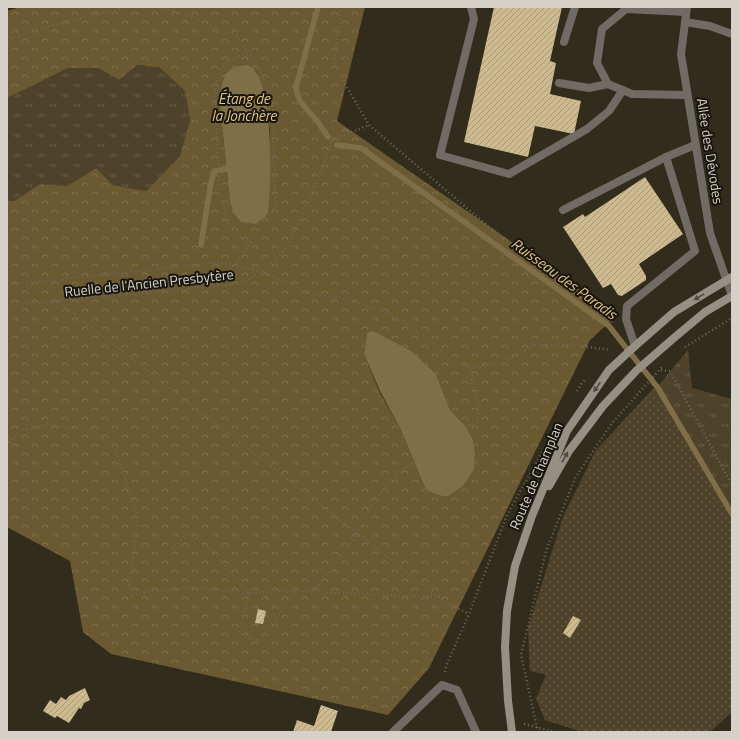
<svg xmlns="http://www.w3.org/2000/svg" width="739" height="739" font-family="'Titillium Web',sans-serif">
	<style>
		.grass { fill: url(#grass-tufts) }
		.forest { fill: url(#forest-crowns); fill-rule: evenodd }
		.park { fill: url(#park-dots) }
		.water { fill: #806e46 }
		.lines { fill: none; stroke-linecap: round; stroke-linejoin: round }
		.stream { stroke: #806e46; stroke-width: 5.5 }
		.building { fill: url(#building-hatch) }
		.path { stroke: #6d685b; stroke-width: 2.5; stroke-dasharray: 1 3; stroke-linecap: butt }
		.lane { stroke: #706c65; stroke-width: 8 }
		.street { stroke: #706c65; stroke-width: 8 }
		.secondary { stroke: #969084; stroke-width: 8 }
		.oneway { fill: #504c43 }
		.labels { text-anchor: middle; stroke-width: 4; stroke-linejoin: round; paint-order: stroke }
		.street-label { font-size: 14px; fill: #d5d1c8; stroke: #17150e }
		.water-label { font-size: 15px; font-style: italic; fill: #e2c582; stroke: #17150e }
	</style>
	<defs>
		<pattern id="grass-tufts" width="24" height="20" patternUnits="userSpaceOnUse"><rect width="24" height="20" fill="#4e432a"/><path d="M3 7l-1-3M5 7V3M7 7l1-3M15 17l-1-3M17 17v-4M19 17l1-3" fill="none" stroke="#675d47"/></pattern>
		<pattern id="forest-crowns" width="20" height="18" patternUnits="userSpaceOnUse"><rect width="20" height="18" fill="#6a5931"/><path d="M2 6a3 3 0 1 1 6 0M12 15a3 3 0 1 1 6 0" fill="none" stroke="#7e704d"/></pattern>
		<pattern id="park-dots" width="8" height="8" patternUnits="userSpaceOnUse"><rect width="8" height="8" fill="#4e432a"/><path d="M2 2h.1M6 6h.1" fill="none" stroke="#675d47" stroke-width="1.8" stroke-linecap="round"/></pattern>
		<pattern id="building-hatch" width="6" height="6" patternUnits="userSpaceOnUse"><rect width="6" height="6" fill="#cdba8f"/><path d="M-1 1l2-2M0 6l6-6M5 7l2-2" fill="none" stroke="#aa9b7a"/></pattern>
	</defs>
	<rect width="100%" height="100%" fill="#322c1d"/>
	<g class="grass">
		<path d="M 137,65 L 159,67 L 185,91 L 190,120 L 180,156 L 146,191 L 113,185 L 96,168 L 67,186 L 40,184 L 14,201 L 7,200 L 7,98 L 68,68 L 98,68 L 119,80 Z"/>
		<path d="M 688,350 L 692,388 L 732,399 L 732,521 L 654,391 Z"/>
	</g>
	<path class="forest" d="M 20,7 L 365,7 L 337,121 L 617,315 L 590,340 L 429,668 L 388,715 L 111,654 L 83,632 L 70,561 L 7,527 L 7,200 L 14,201 L 40,184 L 67,186 L 96,168 L 113,185 L 146,191 L 180,156 L 190,120 L 185,91 L 159,67 L 137,65 L 119,80 L 98,68 L 68,68 L 7,98 L 7,11 ZM 256,71 L 265,95 L 270,131 L 268,213 L 230,200 L 219,97 L 224,77 ZM 367,333 L 413,352 L 436,374 L 450,410 L 464,424 L 473,439 L 475,452 L 463,486 L 449,496 L 432,493 L 425,488 L 401,430 L 379,391 L 364,354 Z"/>
	<path class="park" d="M 654,388 L 732,519 L 732,712 L 710,732 L 583,732 L 545,720 L 536,699 L 546,675 L 530,671 L 528,628 L 563,517 L 596,450 Z"/>
	<g class="water">
		<path d="M 246,65 C 276,69 271,189 268,213 L 266,216 L 256,224 L 241,222 L 234,214 L 230,201 L 219,97 C 224,77 223,68 246,65 Z"/>
		<path d="M 373,331 L 413,352 L 436,374 L 450,410 L 464,424 L 473,439 L 475,452 L 474,469 L 463,486 L 449,496 L 443,496 L 432,493 L 425,488 L 401,430 L 380,391 L 364,354 L 367,333 Z"/>
	</g>
	<g class="lines">
		<g class="stream">
			<path d="M 318,7 L 296,87 C 297,102 308,110 317,121 C 321,126 324,132 328,137"/>
			<path d="M 337,145 L 361,148 L 609,326 L 658,388 L 732,514"/>
			<path d="M 201,245 L 210,188 L 214,171 L 233,168"/>
		</g>
	</g>
	<g class="building">
		<path d="M 494,7 L 562,7 L 550,61 L 556,63 L 550,94 L 581,101 L 574,134 L 535,126 L 528,157 L 464,142 Z"/>
		<path d="M 645,177 L 683,234 L 639,264 L 646,276 L 646,280 L 622,296 L 618,295 L 611,284 L 603,288 L 563,227 L 583,214 L 585,217 Z"/>
		<path d="M 258,609 L 266,611 L 263,624 L 255,623 Z"/>
		<path d="M 573,616 L 581,620 L 570,638 L 563,633 Z"/>
		<path d="M 85,688 L 90,700 L 84,703 L 81,709 L 79,708 L 69,723 L 57,716 L 55,718 L 43,711 L 50,700 L 56,704 L 61,697 L 66,700 L 69,696 Z"/>
		<path d="M 321,705 L 338,711 L 331,732 L 293,732 L 297,720 L 314,726 Z"/>
	</g>
	<g class="lines">
		<g class="path">
			<path d="M 102,7 L 104,13"/>
			<path d="M 157,7 L 186,15 L 238,37 L 263,75 L 273,105 L 275,207 L 235,265"/>
			<path d="M 341,7 L 334,65 L 369,125 L 488,226 L 613,324"/>
			<path d="M 7,40 L 30,31 L 128,7"/>
			<path d="M 247,52 L 223,65 L 214,92 L 217,131 L 219,190 L 228,227 L 250,244"/>
			<path d="M 7,285 L 220,262 L 250,269 L 261,272 L 291,283 L 305,292 L 337,297 L 380,310 L 406,323 L 430,341 L 449,359 L 472,368 L 500,363 L 533,346 L 562,344 L 611,350"/>
			<path d="M 59,302 L 448,604 L 469,614"/>
			<path d="M 7,309 L 26,304 L 240,284 L 261,272 L 287,248 L 320,173 L 332,140 L 369,125"/>
			<path d="M 685,347 L 732,318"/>
			<path d="M 661,370 L 670,371 L 732,485"/>
			<path d="M 577,391 L 582,383 L 586,379"/>
			<path d="M 7,446 L 10,441 L 21,429 L 33,429 L 47,424 L 64,428 L 88,429 L 111,444 L 118,455 L 138,519 L 131,578 L 128,589 L 132,595 L 157,590 L 201,588 L 249,593 L 296,591 L 440,597"/>
			<path d="M 172,549 L 188,533 L 208,547 L 249,593 L 239,632 L 250,639 L 261,640 L 296,591"/>
			<path d="M 314,591 L 358,534 L 374,499 L 404,468 L 437,444 L 457,435 L 477,421 L 480,404 L 472,388 L 472,368"/>
			<path d="M 445,672 L 446,666 L 469,614 L 507,515 L 544,449"/>
			<path d="M 524,724 L 555,732"/>
			<path d="M 538,732 L 521,655 L 546,551 L 575,478 L 612,423 L 662,367"/>
		</g>
		<g class="lane">
			<path d="M 471,7 L 474,19 L 440,155 L 509,174 L 587,129 L 609,111 L 623,90"/>
			<path d="M 687,7 L 681,54 L 710,233 L 732,296"/>
			<path d="M 686,12 L 626,9 L 602,29 L 597,63 L 608,84 L 632,94 L 687,95"/>
			<path d="M 685,22 L 710,26 L 732,34"/>
			<path d="M 564,42 L 575,7"/>
			<path d="M 559,83 L 589,88 L 608,84"/>
			<path d="M 563,210 L 666,157 L 695,145"/>
			<path d="M 635,346 L 626,319 L 627,306 L 695,251 L 666,157"/>
		</g>
		<path class="street" d="M 393,732 L 442,685 L 457,690 L 476,732"/>
		<g class="secondary">
			<path d="M 549,486 L 569,451 L 603,406 L 637,370 L 675,337 L 705,312 L 732,296"/>
			<path d="M 512,732 L 508,701 L 505,647 L 507,611 L 515,566 L 532,516 L 567,431 L 609,370 L 635,346 L 674,312 L 732,277"/>
		</g>
	</g>
	<defs><path id="oneway-solid" d="M-6-.8H1V-3.2L6.5 0L1 3.2V.8H-6Z"/></defs>
	<g class="oneway">
		<use href="#oneway-solid" transform="translate(699 297) rotate(149)"/>
		<use href="#oneway-solid" transform="translate(597 387) rotate(125)"/>
		<use href="#oneway-solid" transform="translate(565 457) rotate(-61)"/>
	</g>
	<g class="labels">
		<g class="street-label">
			<text transform="translate(710 151) rotate(81)" y="5">Allée des Dévodes</text>
			<text transform="translate(149 283) rotate(-6)" y="5">Ruelle de l'Ancien Presbytère</text>
			<text transform="translate(536 476) rotate(-67)" y="5">Route de Champlan</text>
		</g>
		<g class="water-label">
			<text x="244" y="104">Étang de<tspan x="244" dy="17">la Jonchère</tspan></text>
			<text transform="translate(564 279) rotate(36)" y="5">Ruisseau des Paradis</text>
		</g>
	</g>
	<rect width="739" height="739" fill="none" stroke="#d5d1c8" stroke-width="16"/>
</svg>
